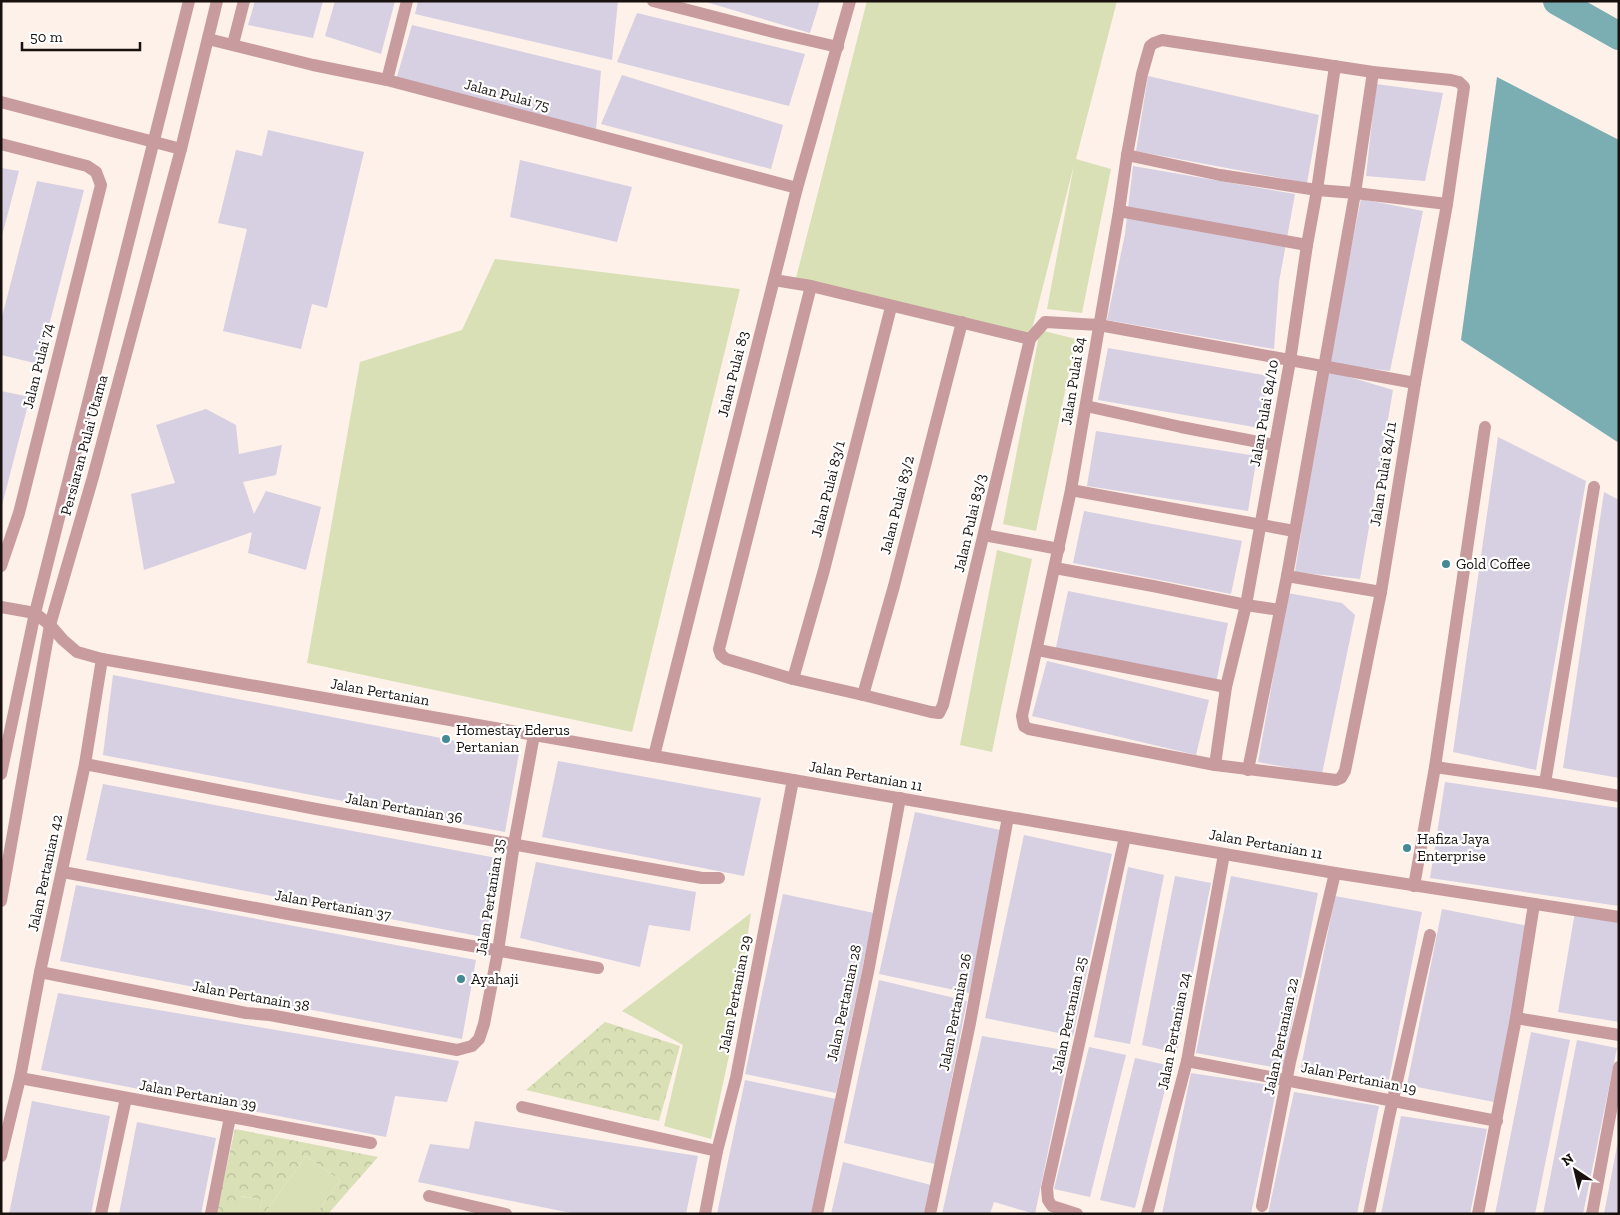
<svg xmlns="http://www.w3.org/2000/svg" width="1620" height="1215" font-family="'Zilla Slab',serif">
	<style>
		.green { fill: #d9e0b6 }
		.park { fill: url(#park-crowns) }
		.water { fill: #7aaeb3 }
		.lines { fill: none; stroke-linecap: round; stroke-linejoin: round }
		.river { stroke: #7aaeb3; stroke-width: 28 }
		.building { fill: #d7cfe2 }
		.street { stroke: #c89c9f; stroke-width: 12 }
		.poi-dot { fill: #458997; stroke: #fff; stroke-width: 2 }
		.labels { text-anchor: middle; stroke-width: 4.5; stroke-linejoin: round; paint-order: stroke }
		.street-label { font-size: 15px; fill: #18110d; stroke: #fff }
		.poi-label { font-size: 15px; fill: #18110d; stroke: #fff; text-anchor: start }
	</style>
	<defs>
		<pattern id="park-crowns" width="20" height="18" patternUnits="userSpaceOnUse" patternTransform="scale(1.25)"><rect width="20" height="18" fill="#d9e0b6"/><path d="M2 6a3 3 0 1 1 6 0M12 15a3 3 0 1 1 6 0" fill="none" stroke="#babf9b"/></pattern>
	</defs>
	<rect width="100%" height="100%" fill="#fdf1ea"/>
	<g class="green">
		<path d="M 867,1 L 1117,1 L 1076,159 L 1111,169 L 1082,313 L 1047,309 L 1074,165 L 1030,337 L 796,278 Z"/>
		<path d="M 495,259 L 740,289 L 632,732 L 307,663 L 360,362 L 462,330 Z"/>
		<path d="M 1040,330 L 1076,339 L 1036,531 L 1003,524 Z"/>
		<path d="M 997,550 L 1032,559 L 992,752 L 960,745 Z"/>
		<path d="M 751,913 L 732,1042 L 711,1139 L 664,1126 L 683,1045 L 622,1011 Z"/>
		<path d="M 306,1156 L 340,1180 L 316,1214 L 264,1214 Z"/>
		<path d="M 240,1196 L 262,1200 L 259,1214 L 237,1214 Z"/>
	</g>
	<g class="park">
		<path d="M 605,1022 L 680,1046 L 659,1121 L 526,1090 Z"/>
		<path d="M 235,1129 L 378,1157 L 328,1214 L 316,1214 L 340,1180 L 306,1156 L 264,1214 L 259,1214 L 262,1200 L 241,1196 L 237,1214 L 216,1214 Z"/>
	</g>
	<path class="water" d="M 1497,77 L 1619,140 L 1619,443 L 1461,340 Z"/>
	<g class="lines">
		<path class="river" d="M 1557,1 L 1619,36"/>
	</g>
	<g class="building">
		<path d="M 255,1 L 323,1 L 313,38 L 248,25 Z"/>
		<path d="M 335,1 L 395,1 L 381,54 L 325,36 Z"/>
		<path d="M 418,1 L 618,1 L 612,60 L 415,14 Z"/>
		<path d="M 703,1 L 820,1 L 810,33 Z"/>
		<path d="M 637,13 L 805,54 L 789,106 L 617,62 Z"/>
		<path d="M 412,25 L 601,71 L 596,130 L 396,80 Z"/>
		<path d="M 622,75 L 783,125 L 771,169 L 601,124 Z"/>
		<path d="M 1148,76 L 1319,115 L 1307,183 L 1136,151 Z"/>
		<path d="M 1376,84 L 1443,93 L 1425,181 L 1366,176 Z"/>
		<path d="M 268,130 L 364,152 L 327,308 L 312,304 L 301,349 L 223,331 L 247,229 L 218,223 L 236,150 L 262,156 Z"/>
		<path d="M 520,160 L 632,187 L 617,242 L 510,217 Z"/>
		<path d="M 1133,166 L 1295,194 L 1279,282 L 1274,349 L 1107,320 L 1125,234 Z"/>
		<path d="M 1,168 L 19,171 L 2,236 L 1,235 Z"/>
		<path d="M 37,181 L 84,190 L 39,364 L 1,355 L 1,321 Z"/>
		<path d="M 1361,199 L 1423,211 L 1390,371 L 1328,363 Z"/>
		<path d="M 1108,348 L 1269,376 L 1260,428 L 1098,400 Z"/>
		<path d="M 1326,370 L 1393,390 L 1360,579 L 1295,572 Z"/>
		<path d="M 1,391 L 30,397 L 2,505 L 1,505 Z"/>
		<path d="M 206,409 L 236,425 L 239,454 L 282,445 L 276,475 L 243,482 L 254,514 L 266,491 L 321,507 L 306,570 L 248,553 L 252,532 L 144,570 L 131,494 L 175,483 L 156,425 Z"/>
		<path d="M 1096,431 L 1257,456 L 1248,511 L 1087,486 Z"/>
		<path d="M 1498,437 L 1586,481 L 1536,770 L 1453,752 Z"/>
		<path d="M 1604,492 L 1619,500 L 1619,778 L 1563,768 Z"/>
		<path d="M 1084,511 L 1242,541 L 1231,594 L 1073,563 Z"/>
		<path d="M 1068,591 L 1228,623 L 1216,683 L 1055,652 Z"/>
		<path d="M 1288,593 L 1342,603 L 1355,615 L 1322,774 L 1258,762 Z"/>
		<path d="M 1047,661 L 1209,700 L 1196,755 L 1032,716 Z"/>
		<path d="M 113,675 L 519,753 L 505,832 L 103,755 Z"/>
		<path d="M 558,761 L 761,798 L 744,876 L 542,837 Z"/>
		<path d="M 1445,782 L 1619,808 L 1619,906 L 1430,878 Z"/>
		<path d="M 103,784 L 502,859 L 488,938 L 86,860 Z"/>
		<path d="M 915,812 L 1005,831 L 969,993 L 879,974 Z"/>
		<path d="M 1024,835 L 1112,854 L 1073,1036 L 985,1018 Z"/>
		<path d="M 536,862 L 696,892 L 690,931 L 649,925 L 640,967 L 520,938 Z"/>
		<path d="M 1128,867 L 1164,875 L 1130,1044 L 1094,1037 Z"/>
		<path d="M 1175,876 L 1211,883 L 1177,1053 L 1142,1045 Z"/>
		<path d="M 1231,876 L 1318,893 L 1283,1069 L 1196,1053 Z"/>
		<path d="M 76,885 L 476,960 L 462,1039 L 60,961 Z"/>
		<path d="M 783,894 L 874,913 L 836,1093 L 745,1074 Z"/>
		<path d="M 1335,896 L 1422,912 L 1387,1089 L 1300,1072 Z"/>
		<path d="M 1442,909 L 1529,926 L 1494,1102 L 1407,1085 Z"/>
		<path d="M 1575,912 L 1619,920 L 1619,1022 L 1558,1012 Z"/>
		<path d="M 879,980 L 967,1001 L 935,1164 L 844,1143 Z"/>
		<path d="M 58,993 L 459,1061 L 447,1102 L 395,1096 L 386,1137 L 41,1070 Z"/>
		<path d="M 1531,1032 L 1570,1040 L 1535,1214 L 1495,1214 Z"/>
		<path d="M 982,1036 L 1069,1051 L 1035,1214 L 994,1202 L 990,1214 L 942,1214 Z"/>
		<path d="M 1577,1040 L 1617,1048 L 1583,1214 L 1543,1214 Z"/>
		<path d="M 1089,1047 L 1126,1055 L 1090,1197 L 1054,1189 Z"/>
		<path d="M 1135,1058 L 1171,1066 L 1135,1208 L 1100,1200 Z"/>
		<path d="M 1191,1073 L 1277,1086 L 1251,1214 L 1162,1214 Z"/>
		<path d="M 745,1080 L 836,1099 L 811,1214 L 717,1214 Z"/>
		<path d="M 1294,1092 L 1379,1106 L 1357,1214 L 1268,1214 Z"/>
		<path d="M 32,1101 L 110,1116 L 91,1214 L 9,1214 Z"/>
		<path d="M 1401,1116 L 1487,1129 L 1470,1214 L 1381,1214 Z"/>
		<path d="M 475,1121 L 698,1156 L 686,1214 L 576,1214 L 418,1182 L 430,1144 L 469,1149 Z"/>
		<path d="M 137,1122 L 216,1138 L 201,1214 L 119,1214 Z"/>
		<path d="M 1618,1141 L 1619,1214 L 1604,1214 Z"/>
		<path d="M 843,1162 L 931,1185 L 925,1214 L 831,1214 Z"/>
	</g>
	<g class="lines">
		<g class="street">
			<path d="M 653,1 L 777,33 L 838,47"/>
			<path d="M 208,39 L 313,65 L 387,80 L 797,188"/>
			<path d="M 1162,40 L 1373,72 L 1451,80 L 1459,82 L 1464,87 L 1447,204 L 1415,383 L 1381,592 L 1345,771 L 1341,778 L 1336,780 L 1215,765 L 1029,729 L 1024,726 L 1022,716 L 1071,490 L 1119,211 L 1127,155 L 1142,74 L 1150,46 L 1154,43 Z"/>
			<path d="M 233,44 L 244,1"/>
			<path d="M 387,80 L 407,1"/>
			<path d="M 1,102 L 181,149"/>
			<path d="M 1,144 L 87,166 L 96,172 L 101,185 L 19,513 L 1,566"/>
			<path d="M 1127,155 L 1220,175 L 1317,190 L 1355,193 L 1447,204"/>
			<path d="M 1119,211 L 1307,245"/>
			<path d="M 774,280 L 811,286 L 1030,339"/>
			<path d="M 811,286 L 719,649 L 721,655 L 726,659 L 793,679 L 863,695 L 931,712 L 939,713 L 943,705 L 1030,339 L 1045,322 L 1099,325 L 1415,383"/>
			<path d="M 1086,406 L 1181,427 L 1274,445"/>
			<path d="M 1071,490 L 1294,531"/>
			<path d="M 984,535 L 1059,549"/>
			<path d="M 1055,568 L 1153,586 L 1246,605 L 1280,610"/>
			<path d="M 1287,576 L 1381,592"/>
			<path d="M 1,607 L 35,613 L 50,625 L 63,640 L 77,652 L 102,659 L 654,756 L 1335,873 L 1619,917"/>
			<path d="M 1038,650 L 1226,687"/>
			<path d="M 793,679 L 824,570 L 891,307"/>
			<path d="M 863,695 L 894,586 L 962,322"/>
			<path d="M 654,756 L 797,188 L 850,1"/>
			<path d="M 85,764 L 316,809 L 702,878 L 719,878"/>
			<path d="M 1215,765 L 1226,687 L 1246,605 L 1290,361 L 1307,245 L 1317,190 L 1335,66"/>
			<path d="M 1435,767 L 1545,783 L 1619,796"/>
			<path d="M 1248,770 L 1287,576 L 1355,193 L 1373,72"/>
			<path d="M 1,774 L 35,613 L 189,1"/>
			<path d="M 1545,783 L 1594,487"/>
			<path d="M 63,872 L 288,914 L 598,968"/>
			<path d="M 1414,886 L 1435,767 L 1485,427"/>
			<path d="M 1,901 L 50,625 L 93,477 L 181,149 L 217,1"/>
			<path d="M 40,972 L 246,1013 L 270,1015 L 457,1050 L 472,1046 L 479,1039 L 484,1024 L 498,951 L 514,844 L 534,735"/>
			<path d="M 1516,1018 L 1619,1035"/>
			<path d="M 1187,1061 L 1497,1121"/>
			<path d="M 20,1078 L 371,1143"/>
			<path d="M 522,1107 L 717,1151"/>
			<path d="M 1,1156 L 20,1078 L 40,972 L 85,764 L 102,659"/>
			<path d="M 429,1196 L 506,1214"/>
			<path d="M 1262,1206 L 1290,1062 L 1335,873"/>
			<path d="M 101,1214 L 126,1098"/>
			<path d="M 211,1214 L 230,1117"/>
			<path d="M 705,1214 L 717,1151 L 736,1078 L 793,780"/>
			<path d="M 817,1214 L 869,967 L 900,798"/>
			<path d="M 930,1214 L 970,1023 L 1008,817"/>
			<path d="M 1077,1214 L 1052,1206 L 1048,1200 L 1047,1188 L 1125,837"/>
			<path d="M 1147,1214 L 1187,1061 L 1224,854"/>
			<path d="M 1369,1214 L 1389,1117 L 1430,935"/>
			<path d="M 1478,1214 L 1516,1018 L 1534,904"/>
			<path d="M 1592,1214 L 1619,1067"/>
		</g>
	</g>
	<g class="poi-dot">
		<circle cx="1446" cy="564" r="5"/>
		<circle cx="446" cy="739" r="5"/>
		<circle cx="1407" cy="848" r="5"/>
		<circle cx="461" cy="979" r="5"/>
	</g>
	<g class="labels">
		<g class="street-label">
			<text transform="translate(507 95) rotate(15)" y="5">Jalan Pulai 75</text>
			<text transform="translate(38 366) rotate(-76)" y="5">Jalan Pulai 74</text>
			<text transform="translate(733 374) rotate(-76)" y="5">Jalan Pulai 83</text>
			<text transform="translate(1073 381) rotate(-81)" y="5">Jalan Pulai 84</text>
			<text transform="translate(1264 413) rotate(-80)" y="5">Jalan Pulai 84/10</text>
			<text transform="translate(84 445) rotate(-75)" y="5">Persiaran Pulai Utama</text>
			<text transform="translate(1383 474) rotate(-81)" y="5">Jalan Pulai 84/11</text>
			<text transform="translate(828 489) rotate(-76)" y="5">Jalan Pulai 83/1</text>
			<text transform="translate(897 505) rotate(-76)" y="5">Jalan Pulai 83/2</text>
			<text transform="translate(970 523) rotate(-77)" y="5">Jalan Pulai 83/3</text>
			<text transform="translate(380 692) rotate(10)" y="5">Jalan Pertanian</text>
			<text transform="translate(866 776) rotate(10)" y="5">Jalan Pertanian 11</text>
			<text transform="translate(404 808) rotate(10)" y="5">Jalan Pertanian 36</text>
			<text transform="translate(1266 844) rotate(10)" y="5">Jalan Pertanian 11</text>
			<text transform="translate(45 873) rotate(-78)" y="5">Jalan Pertanian 42</text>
			<text transform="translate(490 897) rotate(-81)" y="5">Jalan Pertanian 35</text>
			<text transform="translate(333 905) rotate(10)" y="5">Jalan Pertanian 37</text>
			<text transform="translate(735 994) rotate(-79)" y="5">Jalan Pertanian 29</text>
			<text transform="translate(251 996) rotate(10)" y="5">Jalan Pertanain 38</text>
			<text transform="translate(844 1003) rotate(-78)" y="5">Jalan Pertanian 28</text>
			<text transform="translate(955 1012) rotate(-79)" y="5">Jalan Pertanian 26</text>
			<text transform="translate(1069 1015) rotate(-78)" y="5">Jalan Pertanian 25</text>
			<text transform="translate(1174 1031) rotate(-79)" y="5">Jalan Pertanian 24</text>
			<text transform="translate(1281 1036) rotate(-78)" y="5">Jalan Pertanian 22</text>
			<text transform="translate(1359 1078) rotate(11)" y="5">Jalan Pertanian 19</text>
			<text transform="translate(198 1095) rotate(10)" y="5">Jalan Pertanian 39</text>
		</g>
		<g class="poi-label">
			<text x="1456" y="569">Gold Coffee</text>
			<text x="456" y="735">Homestay Ederus<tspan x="456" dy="17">Pertanian</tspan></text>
			<text x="1417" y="844">Hafiza Jaya<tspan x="1417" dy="17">Enterprise</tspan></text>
			<text x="471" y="984">Ayahaji</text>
		</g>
	</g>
	<rect width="1620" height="1215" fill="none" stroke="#18110d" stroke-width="5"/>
	<g transform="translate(1575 1170) rotate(325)" stroke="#ffffff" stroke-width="4" paint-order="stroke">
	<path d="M0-4L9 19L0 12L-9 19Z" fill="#18110d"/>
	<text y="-8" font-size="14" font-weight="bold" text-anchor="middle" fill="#18110d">N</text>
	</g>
	<path d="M22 42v8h118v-8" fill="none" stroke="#18110d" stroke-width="2.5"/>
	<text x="30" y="42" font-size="15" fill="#18110d" stroke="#ffffff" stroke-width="4" paint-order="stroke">50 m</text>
</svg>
